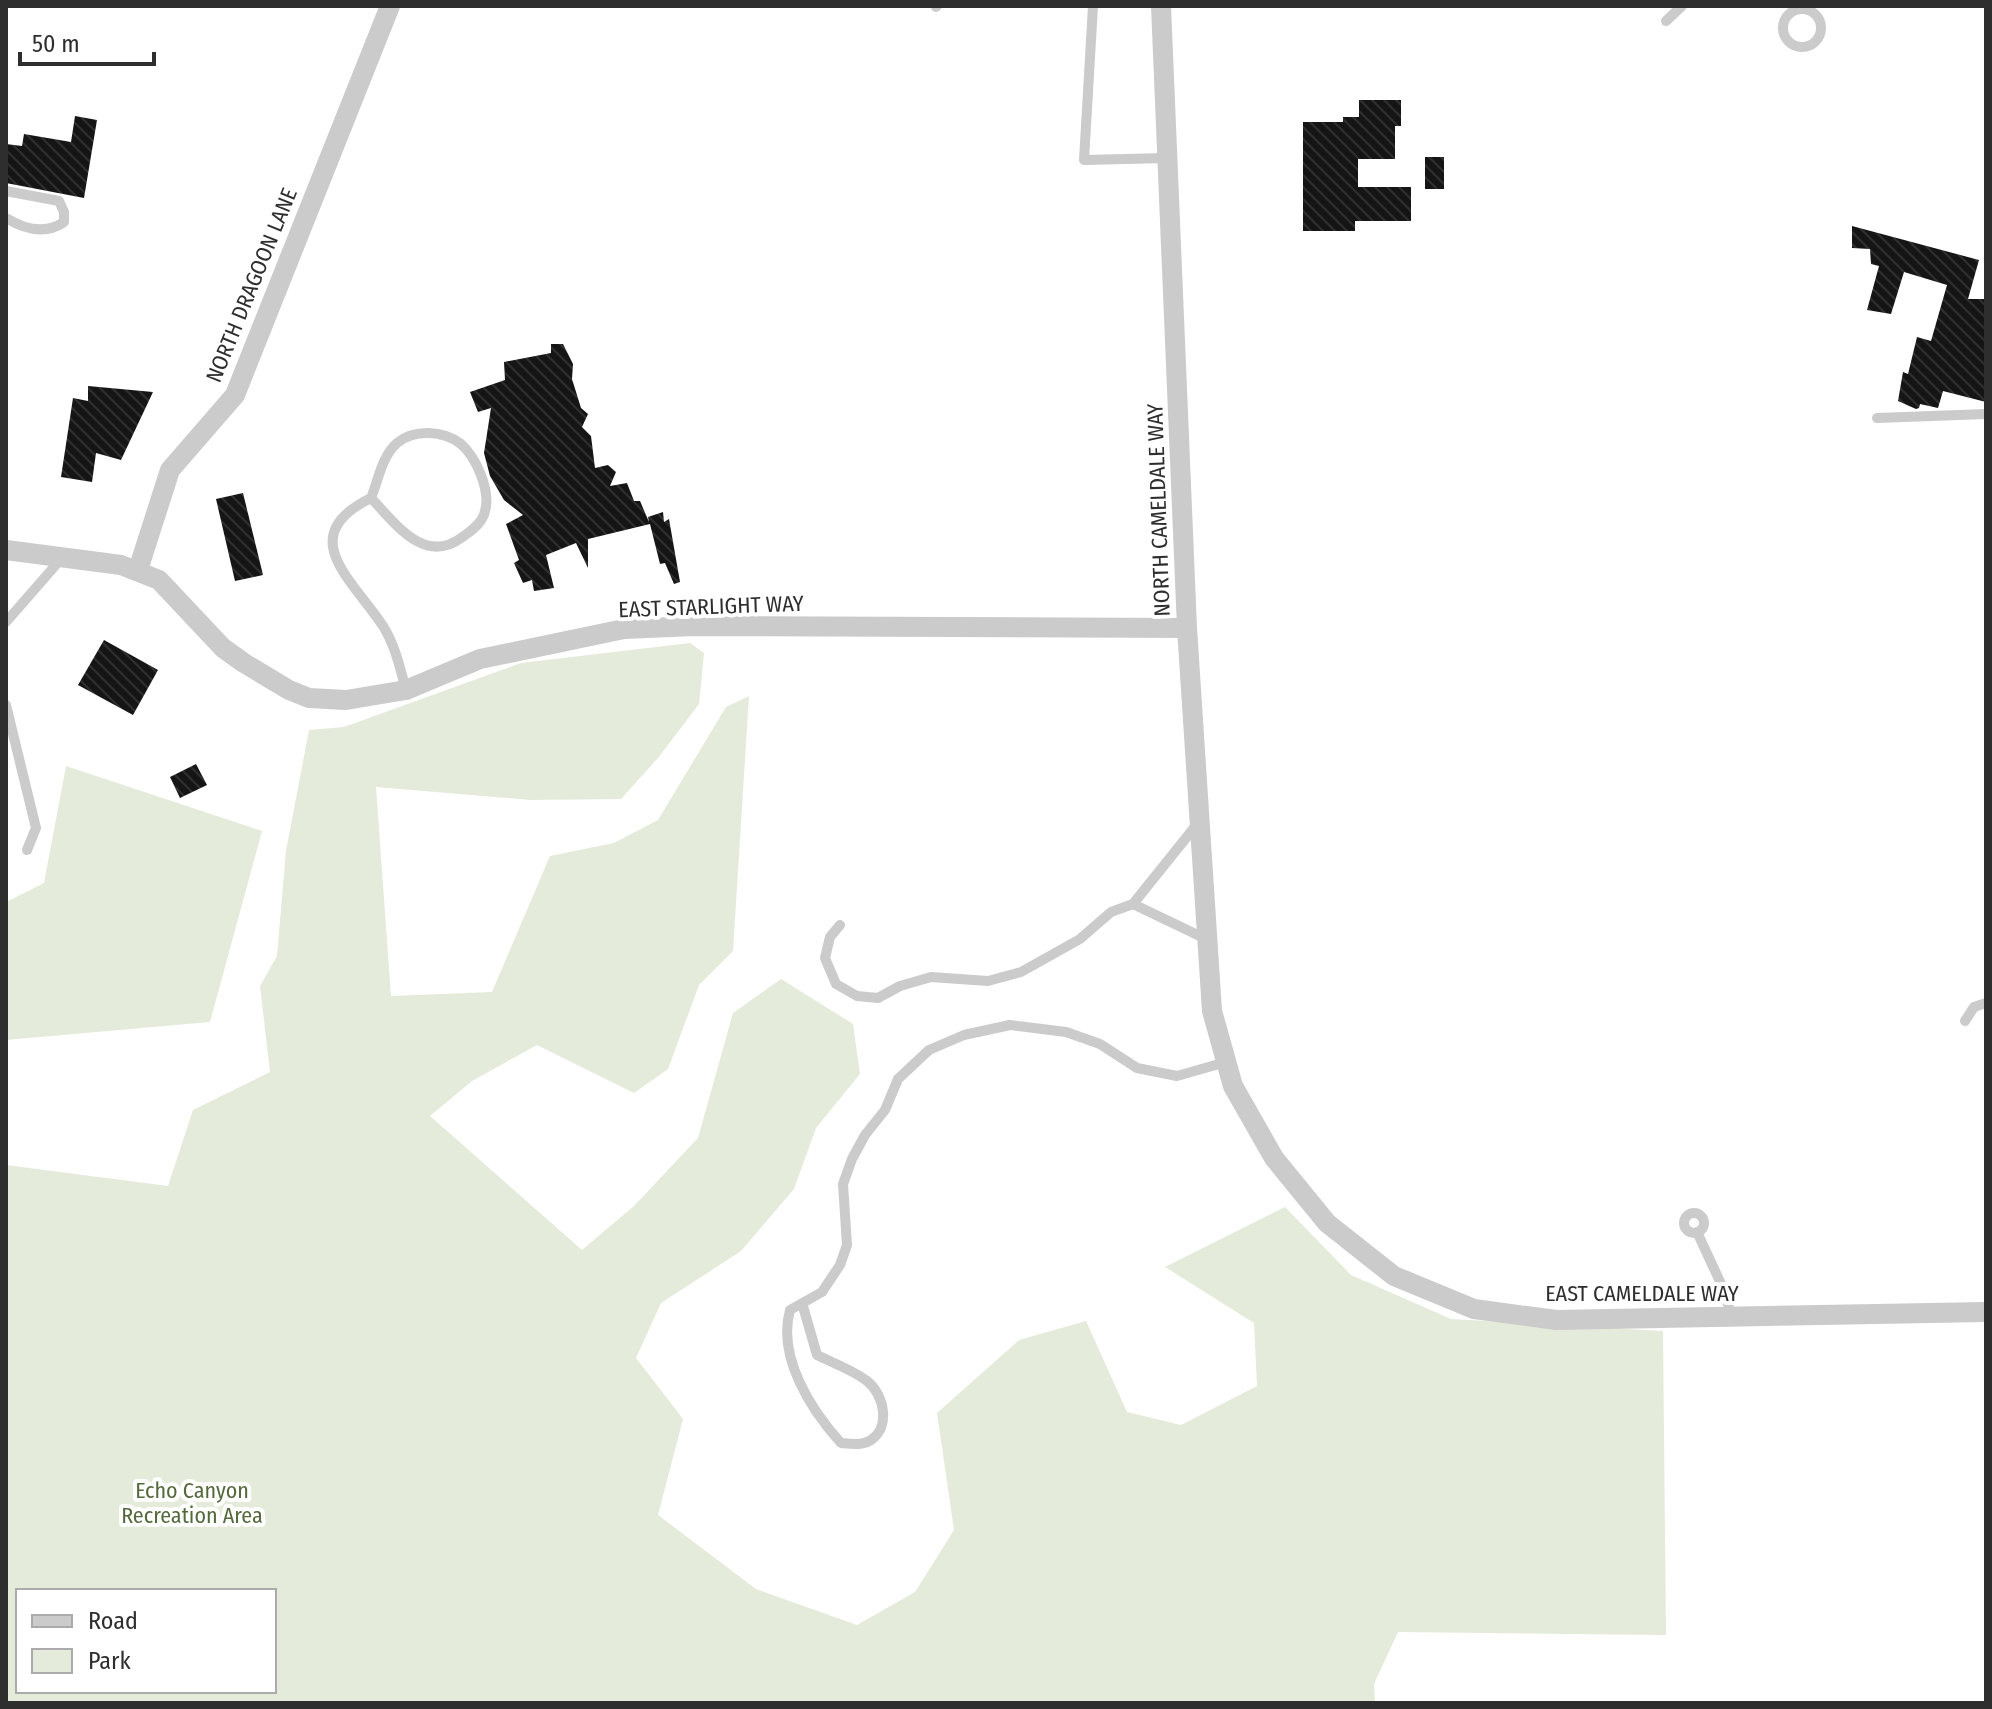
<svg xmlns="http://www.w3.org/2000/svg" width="1992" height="1709" font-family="'Fira Sans Condensed',sans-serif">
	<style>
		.green { fill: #e4ebdb; fill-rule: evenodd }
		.building { fill: url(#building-back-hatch) }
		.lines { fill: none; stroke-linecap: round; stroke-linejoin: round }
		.service { stroke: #cbcbcb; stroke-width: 10 }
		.minor { stroke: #cbcbcb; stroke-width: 20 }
		.labels { text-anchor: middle; stroke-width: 8; stroke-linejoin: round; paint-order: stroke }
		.street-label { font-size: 22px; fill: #2e2e2e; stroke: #fff }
		.park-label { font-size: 22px; fill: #53693b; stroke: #fff }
	</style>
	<defs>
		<pattern id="building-back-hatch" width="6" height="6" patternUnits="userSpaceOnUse" patternTransform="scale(2)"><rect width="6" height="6" fill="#151515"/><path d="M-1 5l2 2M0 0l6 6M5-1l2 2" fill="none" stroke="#2f2f2f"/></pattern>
	</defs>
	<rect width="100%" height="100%" fill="#fff"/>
	<g class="green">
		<path d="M 690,643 L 704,653 L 699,704 L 658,758 L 621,799 L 531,800 L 376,787 L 391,996 L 492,992 L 550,856 L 614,843 L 658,820 L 726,707 L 749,696 L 733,951 L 699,985 L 668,1069 L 634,1093 L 537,1045 L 472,1081 L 430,1116 L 582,1250 L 634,1206 L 698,1138 L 733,1013 L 781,979 L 853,1024 L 860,1074 L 816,1128 L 794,1189 L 741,1251 L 661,1303 L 636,1358 L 683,1419 L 658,1515 L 756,1589 L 857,1625 L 915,1592 L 954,1530 L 937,1413 L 1019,1340 L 1086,1321 L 1127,1412 L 1181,1425 L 1257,1386 L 1254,1323 L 1165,1267 L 1285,1207 L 1351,1275 L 1451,1319 L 1663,1331 L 1666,1635 L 1398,1632 L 1374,1684 L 1375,1703 L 6,1703 L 6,1165 L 168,1186 L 193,1110 L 270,1072 L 260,986 L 277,956 L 286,851 L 309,730 L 344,727 L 521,663 ZM 18,1591 L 274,1591 L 274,1691 L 18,1691 Z"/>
		<path d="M 66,766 L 262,831 L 210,1022 L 6,1040 L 6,902 L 44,883 Z"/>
	</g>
	<g class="building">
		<path d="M 1359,100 L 1401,100 L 1401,126 L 1395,126 L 1395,159 L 1358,159 L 1358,187 L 1411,187 L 1411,221 L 1355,221 L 1355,231 L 1303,231 L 1303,122 L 1343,122 L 1343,117 L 1359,117 Z"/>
		<path d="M 75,116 L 97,120 L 84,198 L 6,183 L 6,144 L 22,146 L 24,134 L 71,142 Z"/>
		<rect x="1425" y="157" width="19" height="32"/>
		<path d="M 1852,226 L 1979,260 L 1968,299 L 1986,299 L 1986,402 L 1943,391 L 1938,408 L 1920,404 L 1919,408 L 1916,409 L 1898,401 L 1903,372 L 1908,374 L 1917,337 L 1931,341 L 1947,285 L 1904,272 L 1891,314 L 1867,310 L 1879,266 L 1871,264 L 1870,249 L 1852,248 Z"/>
		<path d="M 551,344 L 563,344 L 573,364 L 572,379 L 581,408 L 588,414 L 582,427 L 591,436 L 595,468 L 608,465 L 616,472 L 610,486 L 627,483 L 634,501 L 640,501 L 649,522 L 648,517 L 663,512 L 664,522 L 669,519 L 680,582 L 674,584 L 665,563 L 660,564 L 650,524 L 588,539 L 588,568 L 576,543 L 546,555 L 554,588 L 534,591 L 532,580 L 523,583 L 514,563 L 519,560 L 506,524 L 523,515 L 504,500 L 490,476 L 484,453 L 491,408 L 478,412 L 470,392 L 505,380 L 504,362 L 551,353 Z"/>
		<path d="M 88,386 L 153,392 L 121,460 L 96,453 L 92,482 L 61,477 L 73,398 L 88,401 Z"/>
		<path d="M 243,493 L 263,575 L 235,581 L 216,499 Z"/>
		<path d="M 104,640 L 158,670 L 133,715 L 78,685 Z"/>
		<path d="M 196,764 L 207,785 L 180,798 L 170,777 Z"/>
	</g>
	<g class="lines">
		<g class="service">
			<path d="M 1093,6 L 1084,160 L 1167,158"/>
			<path d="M 936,7 L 937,6"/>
			<circle cx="1802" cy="28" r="19"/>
			<path d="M 1666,21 L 1682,6"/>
			<path d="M 6,191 L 59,201 L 64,212 L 64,222 C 45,235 24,229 6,218"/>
			<path d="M 1877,418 L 1986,414"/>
			<path d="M 371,498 C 395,523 424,565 461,538 C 470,532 483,523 485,511 C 491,491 476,457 461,444 C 443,430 414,429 397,443 C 382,456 378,481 371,498 C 293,536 353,580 383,626 C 395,645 400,668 406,690"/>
			<path d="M 6,622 L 61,559"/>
			<path d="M 6,705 L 36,828 L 27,850"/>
			<path d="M 1133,904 L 1206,939"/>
			<path d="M 840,925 L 830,937 L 825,958 L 836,984 L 857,996 L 878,998 L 900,986 L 931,977 L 988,981 L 1021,972 L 1080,939 L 1111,912 L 1133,904 L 1198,823"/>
			<path d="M 1965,1021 L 1974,1007 L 1986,1003"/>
			<circle cx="1694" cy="1223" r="10"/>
			<path d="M 1697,1232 L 1723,1288 L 1732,1318"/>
			<path d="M 802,1303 L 817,1355 C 833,1363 853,1370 867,1381 C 884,1394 891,1427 871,1440 C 862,1446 851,1444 841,1443 C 811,1410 777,1357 790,1310 L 822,1292 L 840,1265 L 847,1245 L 843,1184 L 852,1159 L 865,1135 L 885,1110 L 898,1079 L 929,1050 L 964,1035 L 1010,1025 L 1066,1032 L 1100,1044 L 1137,1068 L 1177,1076 L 1226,1062"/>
		</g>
		<g class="minor">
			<path d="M 1161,6 L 1187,628 L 1212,1011 L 1233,1086 L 1274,1158 L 1327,1223 L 1394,1276 L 1474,1309 L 1556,1320 L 1986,1312"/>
			<path d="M 6,550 L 121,565 L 159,580 L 223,648 L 244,663 L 289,690 L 309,698 L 346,700 L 406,690 L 480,659 L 624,629 L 694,626 L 1187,628"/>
			<path d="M 138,570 L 170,470 L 235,395 L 390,6"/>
		</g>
	</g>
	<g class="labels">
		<g class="street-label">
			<text transform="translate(251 285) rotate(-68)" y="8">NORTH DRAGOON LANE</text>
			<text transform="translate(1158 510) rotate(-92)" y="8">NORTH CAMELDALE WAY</text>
			<text transform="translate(711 606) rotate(-2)" y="8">EAST STARLIGHT WAY</text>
			<text x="1642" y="1301">EAST CAMELDALE WAY</text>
		</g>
		<g class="park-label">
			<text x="192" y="1498">Echo Canyon<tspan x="192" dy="25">Recreation Area</tspan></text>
		</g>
	</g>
	<rect width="1992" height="1709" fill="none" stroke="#2e2e2e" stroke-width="16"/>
	<rect x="16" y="1589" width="260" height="104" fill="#ffffff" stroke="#ababab" stroke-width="2"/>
	<rect x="32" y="1615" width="40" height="12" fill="#cbcbcb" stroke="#ababab" stroke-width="2"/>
	<text x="88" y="1629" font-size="24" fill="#2e2e2e">Road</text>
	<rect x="32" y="1649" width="40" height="24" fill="#e4ebdb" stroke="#ababab" stroke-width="2"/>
	<text x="88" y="1669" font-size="24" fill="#2e2e2e">Park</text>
	<path d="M20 52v12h134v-12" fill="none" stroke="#2e2e2e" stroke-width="4"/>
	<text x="32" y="52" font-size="24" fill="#2e2e2e" stroke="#ffffff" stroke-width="6" paint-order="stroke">50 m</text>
</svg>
